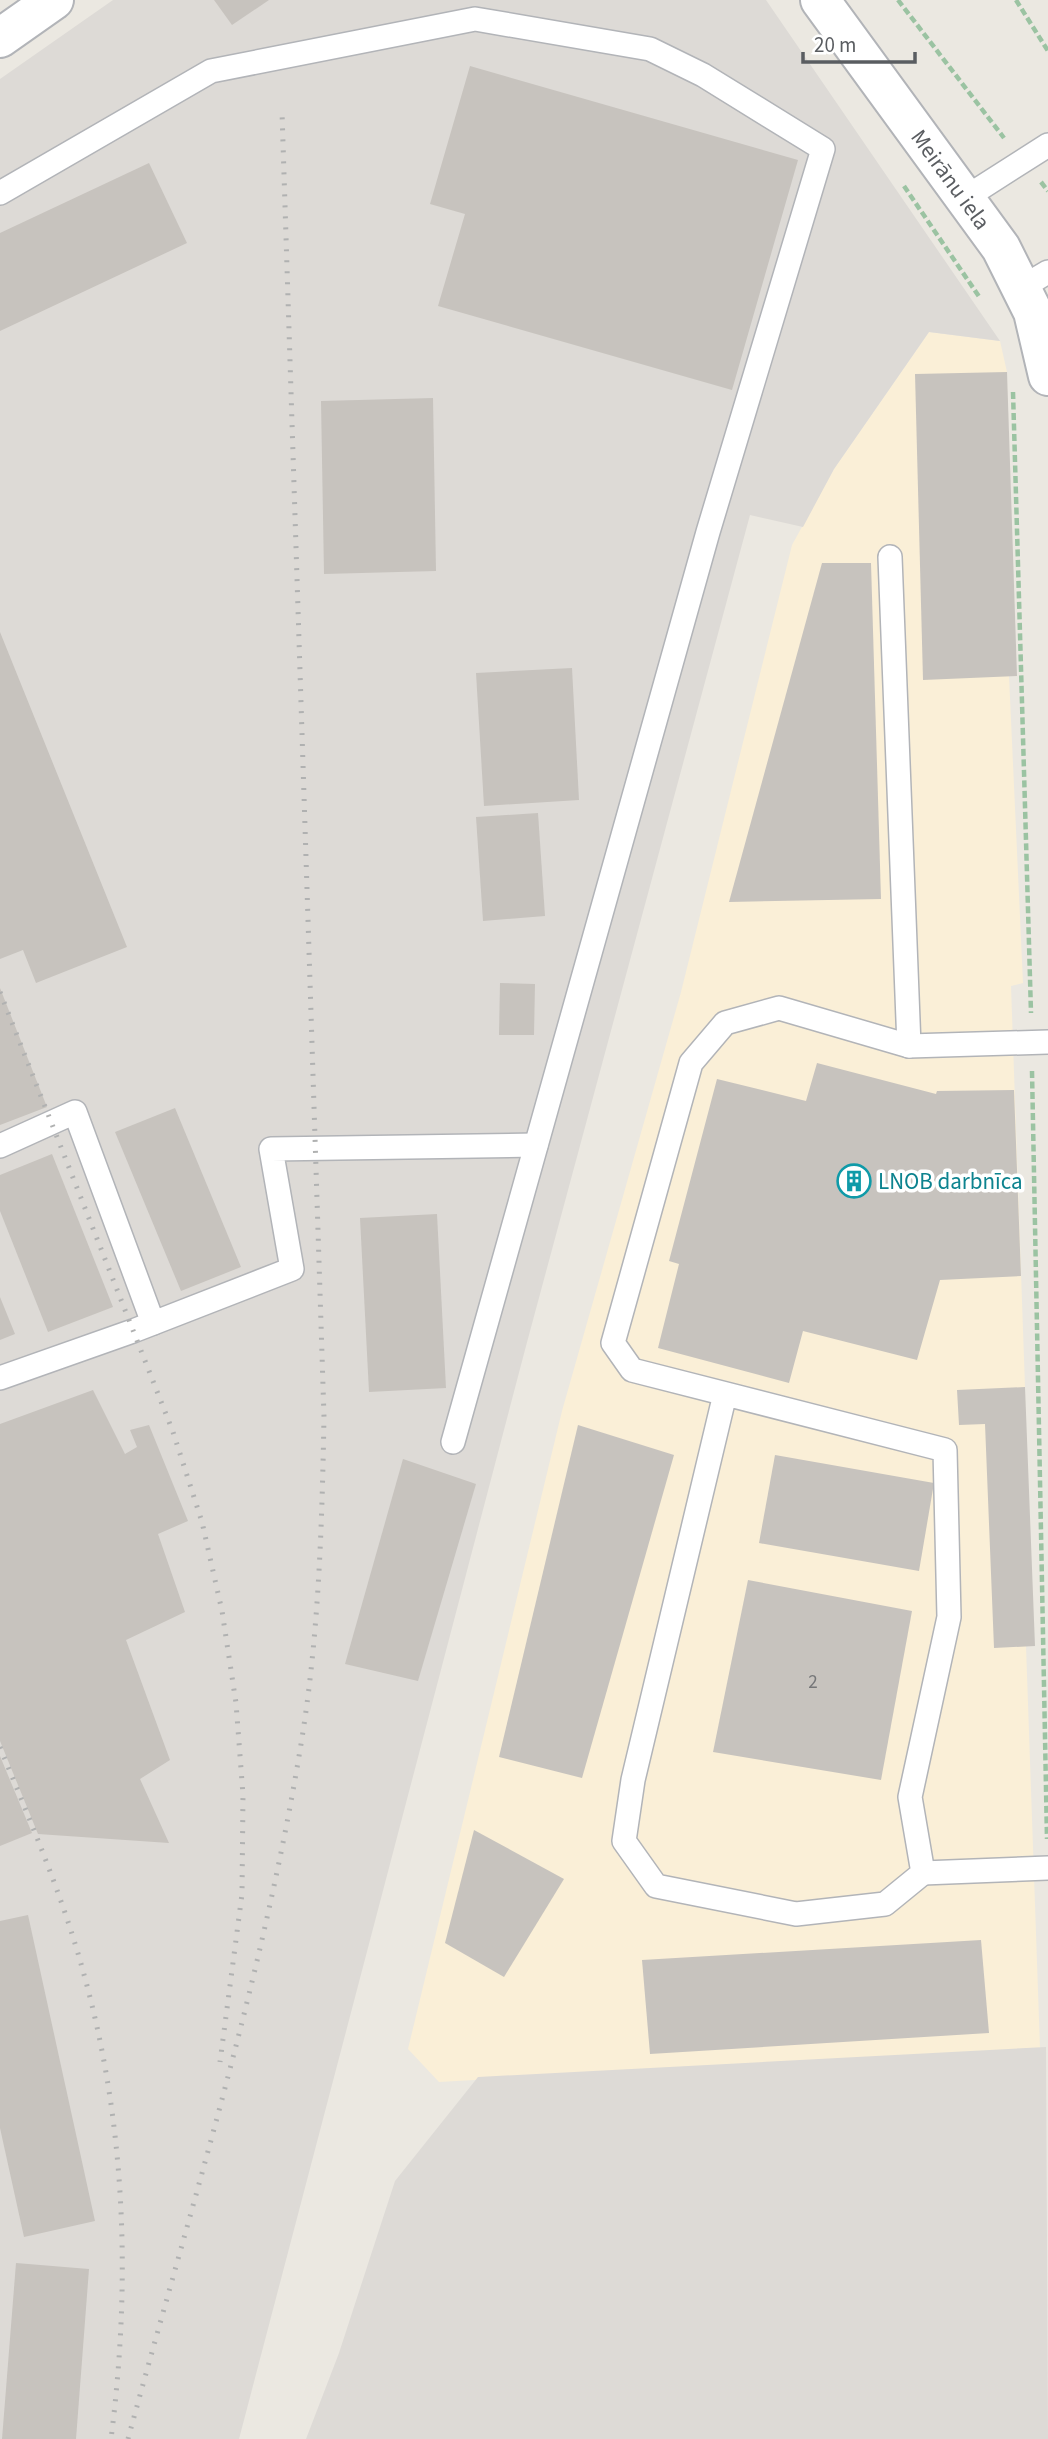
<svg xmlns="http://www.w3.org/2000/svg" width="1048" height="2439" font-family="'Source Sans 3',sans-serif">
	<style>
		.commercial { fill: #faefd7 }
		.industrial { fill: #dddad6 }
		.building { fill: #c7c3be }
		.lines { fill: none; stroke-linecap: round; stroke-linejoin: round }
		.lane-casing { stroke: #b2b4b8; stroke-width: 26 }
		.street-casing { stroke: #b2b4b8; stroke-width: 42 }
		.path { stroke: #9bc3a2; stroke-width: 4.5; stroke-dasharray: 7 3.5; stroke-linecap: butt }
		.lane { stroke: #fff; stroke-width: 23 }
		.street { stroke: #fff; stroke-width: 38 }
		.rail { stroke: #b0b1b1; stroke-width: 5; stroke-dasharray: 2 9; stroke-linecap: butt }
		.labels { text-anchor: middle; stroke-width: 7; stroke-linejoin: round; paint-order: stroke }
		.number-label { font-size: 19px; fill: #757678 }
		.street-label { font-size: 23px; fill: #5a5d61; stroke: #fff }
		.culture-label { font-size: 23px; fill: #0d838f; stroke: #fff; text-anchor: start }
	</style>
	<rect width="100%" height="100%" fill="#ebe8e1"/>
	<path class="commercial" d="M 929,332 L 1000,341 L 1007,372 L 1009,676 L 1023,983 L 1011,986 L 1025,1387 L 1026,1646 L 1040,2048 L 439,2082 L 408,2049 L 562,1411 L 681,992 L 792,545 L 834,469 Z"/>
	<g class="industrial">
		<path d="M 113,0 L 766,0 L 1000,341 L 929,332 L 834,469 L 803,527 L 750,515 L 526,1346 L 239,2439 L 0,2439 L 0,79 Z"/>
		<path d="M 1046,2047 L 1048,2439 L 306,2439 L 339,2353 L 395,2181 L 478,2077 Z"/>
	</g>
	<g class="building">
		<path d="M 214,0 L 269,0 L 232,25 Z"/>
		<path d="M 470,66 L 798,160 L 732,390 L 438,306 L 465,214 L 430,204 Z"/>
		<path d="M 149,163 L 187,243 L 0,331 L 0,233 Z"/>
		<path d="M 1007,372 L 1017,676 L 923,680 L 915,374 Z"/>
		<path d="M 433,398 L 436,571 L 324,574 L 321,401 Z"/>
		<path d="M 822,563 L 871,563 L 881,899 L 729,902 Z"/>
		<path d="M 0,632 L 127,947 L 36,983 L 23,950 L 0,959 Z"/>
		<path d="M 572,668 L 579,800 L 484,806 L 476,673 Z"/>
		<path d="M 538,813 L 545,916 L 483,921 L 476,817 Z"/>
		<path d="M 500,983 L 535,984 L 534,1035 L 499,1035 Z"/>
		<path d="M 0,988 L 47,1107 L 0,1125 Z"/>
		<path d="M 817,1063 L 936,1094 L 937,1091 L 1014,1090 L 1021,1276 L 940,1280 L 917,1360 L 803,1331 L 789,1383 L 658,1348 L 679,1264 L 669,1261 L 717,1079 L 806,1101 Z"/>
		<path d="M 175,1108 L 241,1267 L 181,1291 L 115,1132 Z"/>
		<path d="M 52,1154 L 113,1307 L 48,1332 L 0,1211 L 0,1175 Z"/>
		<path d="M 437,1214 L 446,1388 L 369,1392 L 360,1218 Z"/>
		<path d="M 0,1297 L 15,1334 L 0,1340 Z"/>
		<path d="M 1025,1387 L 1035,1646 L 994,1648 L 985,1424 L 959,1425 L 957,1390 Z"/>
		<path d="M 93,1390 L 125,1454 L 137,1447 L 130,1430 L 149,1425 L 188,1521 L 158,1534 L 185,1612 L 126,1640 L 170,1760 L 140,1779 L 169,1843 L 38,1834 L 0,1741 L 0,1424 Z"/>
		<path d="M 578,1425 L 674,1455 L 582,1778 L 499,1757 Z"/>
		<path d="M 775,1455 L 934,1483 L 919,1571 L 759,1543 Z"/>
		<path d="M 403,1459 L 476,1484 L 418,1681 L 345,1664 Z"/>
		<path d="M 748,1580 L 912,1611 L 881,1780 L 713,1752 Z"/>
		<path d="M 0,1756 L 32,1833 L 0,1846 Z"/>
		<path d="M 474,1830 L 564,1879 L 504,1977 L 445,1943 Z"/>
		<path d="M 28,1915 L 95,2221 L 24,2237 L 0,2128 L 0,1921 Z"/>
		<path d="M 981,1940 L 989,2033 L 650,2054 L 642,1960 Z"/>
		<path d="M 16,2263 L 89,2269 L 76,2439 L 2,2439 Z"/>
	</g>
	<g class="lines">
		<defs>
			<g id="lane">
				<path d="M 0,193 L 211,71 L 475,19 L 650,49 L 703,75 L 823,149 L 708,532 L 453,1442"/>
				<path d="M 965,198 L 1048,145"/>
				<path d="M 1021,288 L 1048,272"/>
				<path d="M 890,557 L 909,1046"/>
				<path d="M 0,1146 L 75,1112 L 153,1323"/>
				<path d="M 0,1378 L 133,1331 L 292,1269 L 271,1149 L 536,1145"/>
				<path d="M 725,1394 L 633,1780 L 624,1841 L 656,1886 L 796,1914 L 885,1904 L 923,1873 L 910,1797 L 949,1617 L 945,1450 L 632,1370 L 613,1343 L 691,1063 L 725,1023 L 779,1008 L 909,1046 L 1048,1042"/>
				<path d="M 923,1873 L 1048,1868"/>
			</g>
			<g id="street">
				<path id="s1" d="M 820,0 L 1001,248 L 1033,312 L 1048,376"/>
				<path d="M 0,38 L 54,0"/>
			</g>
		</defs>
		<use href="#lane" class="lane-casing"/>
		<use href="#street" class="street-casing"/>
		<g class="path">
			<path d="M 898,0 L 1004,138"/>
			<path d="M 1016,0 L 1048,51"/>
			<path d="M 1041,182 L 1048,191"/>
			<path d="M 904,186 L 980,298"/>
			<path d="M 1013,392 L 1031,1013"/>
			<path d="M 1032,1071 L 1047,1839"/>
		</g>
		<use href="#lane" class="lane"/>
		<use href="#street" class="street"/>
		<g class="rail">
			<path d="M 0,992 L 173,1432 L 202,1522 L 222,1611 L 236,1703 L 243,1795 L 242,1894 L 220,2062"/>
			<path d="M 0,1747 C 30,1821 62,1894 83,1971 C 126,2124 131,2282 111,2439"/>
			<path d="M 128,2439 C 191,2207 264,1975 302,1738 C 319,1631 322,1524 324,1417 L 282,112"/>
		</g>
	</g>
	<defs>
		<symbol id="building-ring" viewBox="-11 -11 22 22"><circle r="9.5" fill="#fff" stroke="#0f9aa8" stroke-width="1.5"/><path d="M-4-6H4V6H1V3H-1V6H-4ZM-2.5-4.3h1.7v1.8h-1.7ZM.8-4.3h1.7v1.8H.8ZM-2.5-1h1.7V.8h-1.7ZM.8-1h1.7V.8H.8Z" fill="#0f9aa8"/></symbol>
	</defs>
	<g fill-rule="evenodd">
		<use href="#building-ring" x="835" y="1162" width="38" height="38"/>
	</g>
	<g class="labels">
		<g class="number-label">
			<text x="813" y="1688">2</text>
		</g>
		<g class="street-label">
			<text dy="8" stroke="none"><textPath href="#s1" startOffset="222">Meirānu iela</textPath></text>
		</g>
		<g class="culture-label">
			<text x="878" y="1189">LNOB darbnīca</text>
		</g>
	</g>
	<path d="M803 52v10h112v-10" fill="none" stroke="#5a5d61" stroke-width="3.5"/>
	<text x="814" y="52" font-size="21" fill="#5a5d61" stroke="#ffffff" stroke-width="5" paint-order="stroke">20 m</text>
</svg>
